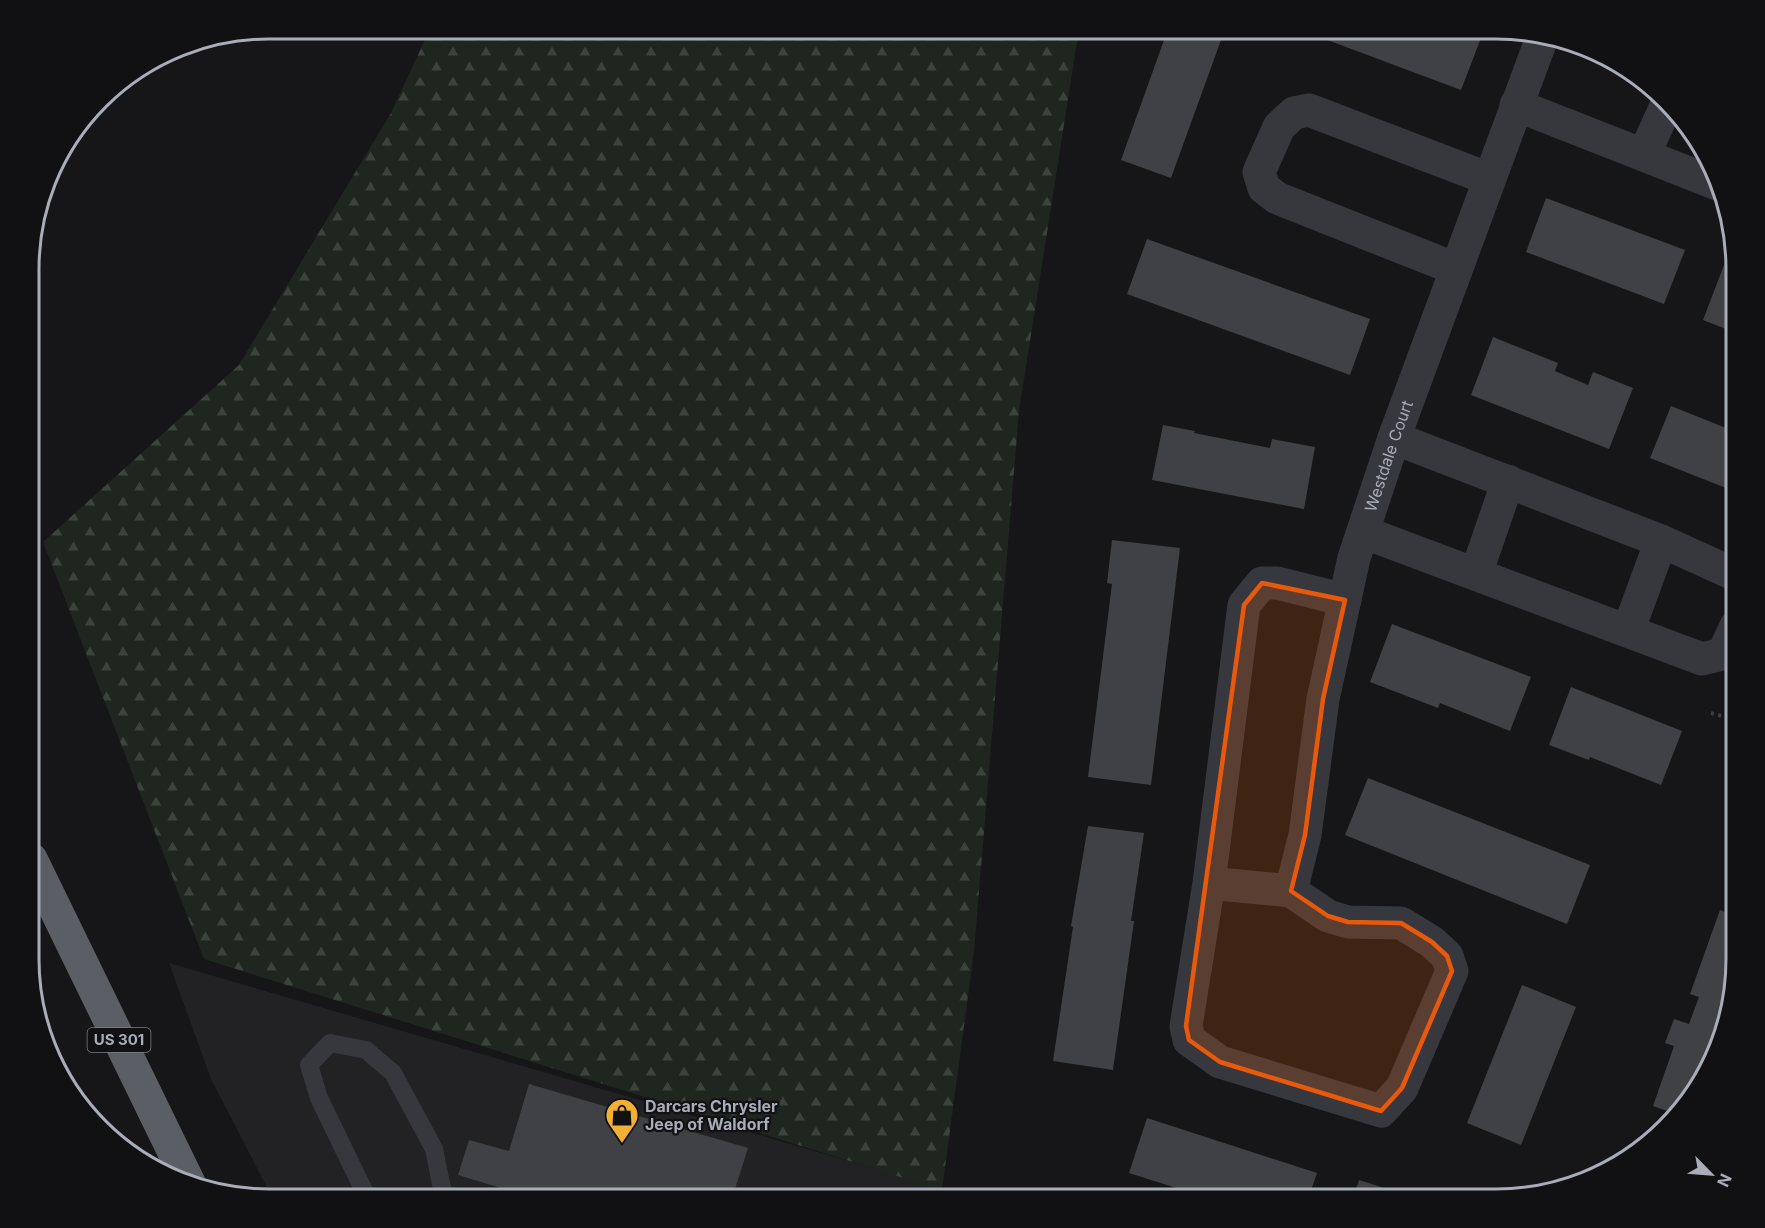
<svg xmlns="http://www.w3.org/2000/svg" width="1765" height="1228" font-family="Inter,sans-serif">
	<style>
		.built { fill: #222225 }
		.forest { fill: url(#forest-firs) }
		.building { fill: #404145 }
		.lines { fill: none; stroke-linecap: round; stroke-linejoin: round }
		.path { stroke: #3d3f44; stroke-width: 4; stroke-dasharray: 3 4.5; stroke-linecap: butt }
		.service { stroke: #37383d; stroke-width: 18 }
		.minor { stroke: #37383d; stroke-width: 33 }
		.trunk { stroke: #5b5e65; stroke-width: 33 }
		.marked { fill: #e8590c; fill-opacity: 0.2; stroke: #e8590c; stroke-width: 4.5; stroke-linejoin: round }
		.labels { text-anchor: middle; stroke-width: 4.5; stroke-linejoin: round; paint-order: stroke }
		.shield { fill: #111113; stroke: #7b7e86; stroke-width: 1.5 }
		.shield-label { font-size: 15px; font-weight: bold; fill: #a8adb8 }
		.street-label { font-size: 16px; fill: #a8adb8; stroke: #111113 }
		.poi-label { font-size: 16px; font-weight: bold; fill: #a8adb8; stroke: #111113; text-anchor: start }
		.rim { fill: none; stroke: #a8adb8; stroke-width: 3 }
	</style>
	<defs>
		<pattern id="forest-firs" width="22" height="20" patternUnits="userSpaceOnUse" patternTransform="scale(1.5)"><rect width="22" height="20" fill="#1e261f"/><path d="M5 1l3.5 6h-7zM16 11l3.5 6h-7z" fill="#3c433d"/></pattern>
	</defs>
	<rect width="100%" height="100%" fill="#161618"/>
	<path class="built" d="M 169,963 L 979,1199 L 273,1199 L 211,1079 Z"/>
	<path class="forest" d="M 430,29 L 1079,29 L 1019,411 L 974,951 L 942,1190 L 204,959 L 43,542 L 239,365 L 391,113 Z"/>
	<g class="building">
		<path d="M 1168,29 L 1225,29 L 1171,178 L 1121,160 Z"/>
		<path d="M 1298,29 L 1457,29 L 1481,38 L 1461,90 Z"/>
		<path d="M 1546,198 L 1685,250 L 1664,304 L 1526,252 Z"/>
		<path d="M 1147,239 L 1370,319 L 1350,375 L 1127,294 Z"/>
		<path d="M 1724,265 L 1736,270 L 1736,333 L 1703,320 Z"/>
		<path d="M 1493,337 L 1558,363 L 1555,371 L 1588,385 L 1593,372 L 1633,388 L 1609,449 L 1471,395 Z"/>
		<path d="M 1671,406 L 1736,432 L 1736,492 L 1650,458 Z"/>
		<path d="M 1163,425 L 1195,431 L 1194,433 L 1270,448 L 1272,439 L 1315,447 L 1304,509 L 1152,480 Z"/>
		<path d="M 1112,540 L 1180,548 L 1151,785 L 1088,777 L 1112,584 L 1107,583 Z"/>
		<path d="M 1392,624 L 1531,677 L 1510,731 L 1440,703 L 1438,708 L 1370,682 Z"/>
		<path d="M 1571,687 L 1682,731 L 1661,785 L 1590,757 L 1589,760 L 1549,745 Z"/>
		<path d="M 1368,778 L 1590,865 L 1567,924 L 1345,835 Z"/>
		<path d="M 1088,826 L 1144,833 L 1131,921 L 1134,921 L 1113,1070 L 1053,1061 L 1073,927 L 1071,926 Z"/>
		<path d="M 1720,910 L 1736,916 L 1736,974 L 1724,1037 L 1687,1105 L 1676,1114 L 1653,1106 L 1674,1046 L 1665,1043 L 1674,1019 L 1689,1024 L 1699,997 L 1690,994 Z"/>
		<path d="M 1522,985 L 1576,1007 L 1521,1145 L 1467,1123 Z"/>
		<path d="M 529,1084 L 748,1148 L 735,1189 L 758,1195 L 757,1199 L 522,1199 L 524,1195 L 458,1175 L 469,1140 L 509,1151 Z"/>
		<path d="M 1147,1118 L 1317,1173 L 1308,1199 L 1211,1199 L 1129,1173 Z"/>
		<path d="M 1359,1180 L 1419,1199 L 1353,1199 Z"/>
	</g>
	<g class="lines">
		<path class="path" d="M 1711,713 L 1736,720"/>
		<path class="service" d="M 368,1199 L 319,1098 L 309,1065 L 330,1043 L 366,1050 L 393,1073 L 434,1149 L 444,1199"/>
		<g class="minor">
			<path d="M 1516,105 L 1717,184"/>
			<path d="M 1644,155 L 1666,106"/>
			<path d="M 1456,269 L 1277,198 L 1264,188 L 1259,172 L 1279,127 L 1294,113 L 1309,110 L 1489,179"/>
			<path d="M 1394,438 L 1661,541 L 1736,575"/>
			<path d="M 1363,532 L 1702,659 L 1723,654 L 1736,626"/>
			<path d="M 1476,574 L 1508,481"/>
			<path d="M 1628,631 L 1661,541"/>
			<path d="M 1209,883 L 1291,891 L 1328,916 L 1348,922 L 1401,923 L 1432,942 L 1447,956 L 1452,971 L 1402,1088 L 1381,1111 L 1220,1062 L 1189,1040 L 1186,1026 L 1209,883 L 1244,605 L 1262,583 L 1277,583 L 1345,600"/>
			<path id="s1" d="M 1291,891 L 1305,835 L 1323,699 L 1354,558 L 1394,438 L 1543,35"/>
		</g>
		<path class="trunk" d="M 31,859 L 191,1187"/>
	</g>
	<path class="marked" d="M 1262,583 L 1345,600 L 1323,699 L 1305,835 L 1291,891 L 1328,916 L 1348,922 L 1401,923 L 1432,942 L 1447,956 L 1452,971 L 1402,1088 L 1381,1111 L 1220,1062 L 1189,1040 L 1186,1026 L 1244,605 Z"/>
	<defs>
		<symbol id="shop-pin" viewBox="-11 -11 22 30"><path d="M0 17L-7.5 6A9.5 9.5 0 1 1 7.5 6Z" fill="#f2b134" stroke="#111113"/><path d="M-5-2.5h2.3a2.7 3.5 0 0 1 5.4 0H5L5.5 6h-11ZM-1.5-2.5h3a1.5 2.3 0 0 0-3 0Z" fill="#111"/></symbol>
	</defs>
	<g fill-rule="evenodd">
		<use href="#shop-pin" x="603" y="1096" width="38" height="52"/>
	</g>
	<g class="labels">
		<rect class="shield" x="87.5" y="1028" width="63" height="24" rx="4.5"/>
		<g class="shield-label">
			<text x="119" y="1045">US 301</text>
		</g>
		<g class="street-label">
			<text dy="6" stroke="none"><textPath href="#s1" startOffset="447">Westdale Court</textPath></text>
		</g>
		<g class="poi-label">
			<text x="645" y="1112">Darcars Chrysler<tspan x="645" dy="18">Jeep of Waldorf</tspan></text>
		</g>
	</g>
	<path d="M0 0H1765V1228H0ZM269 39H1496A230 230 0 0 1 1726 269V959A230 230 0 0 1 1496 1189H269A230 230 0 0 1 39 959V269A230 230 0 0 1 269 39Z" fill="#111113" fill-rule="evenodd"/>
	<path class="rim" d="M269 39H1496A230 230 0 0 1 1726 269V959A230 230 0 0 1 1496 1189H269A230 230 0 0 1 39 959V269A230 230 0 0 1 269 39Z"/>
	<g transform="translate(1711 1174) rotate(115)" stroke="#111113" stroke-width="4.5" paint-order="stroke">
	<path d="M0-4.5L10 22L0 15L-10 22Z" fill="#a8adb8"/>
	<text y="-9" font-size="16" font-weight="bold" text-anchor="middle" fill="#a8adb8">N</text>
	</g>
</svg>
